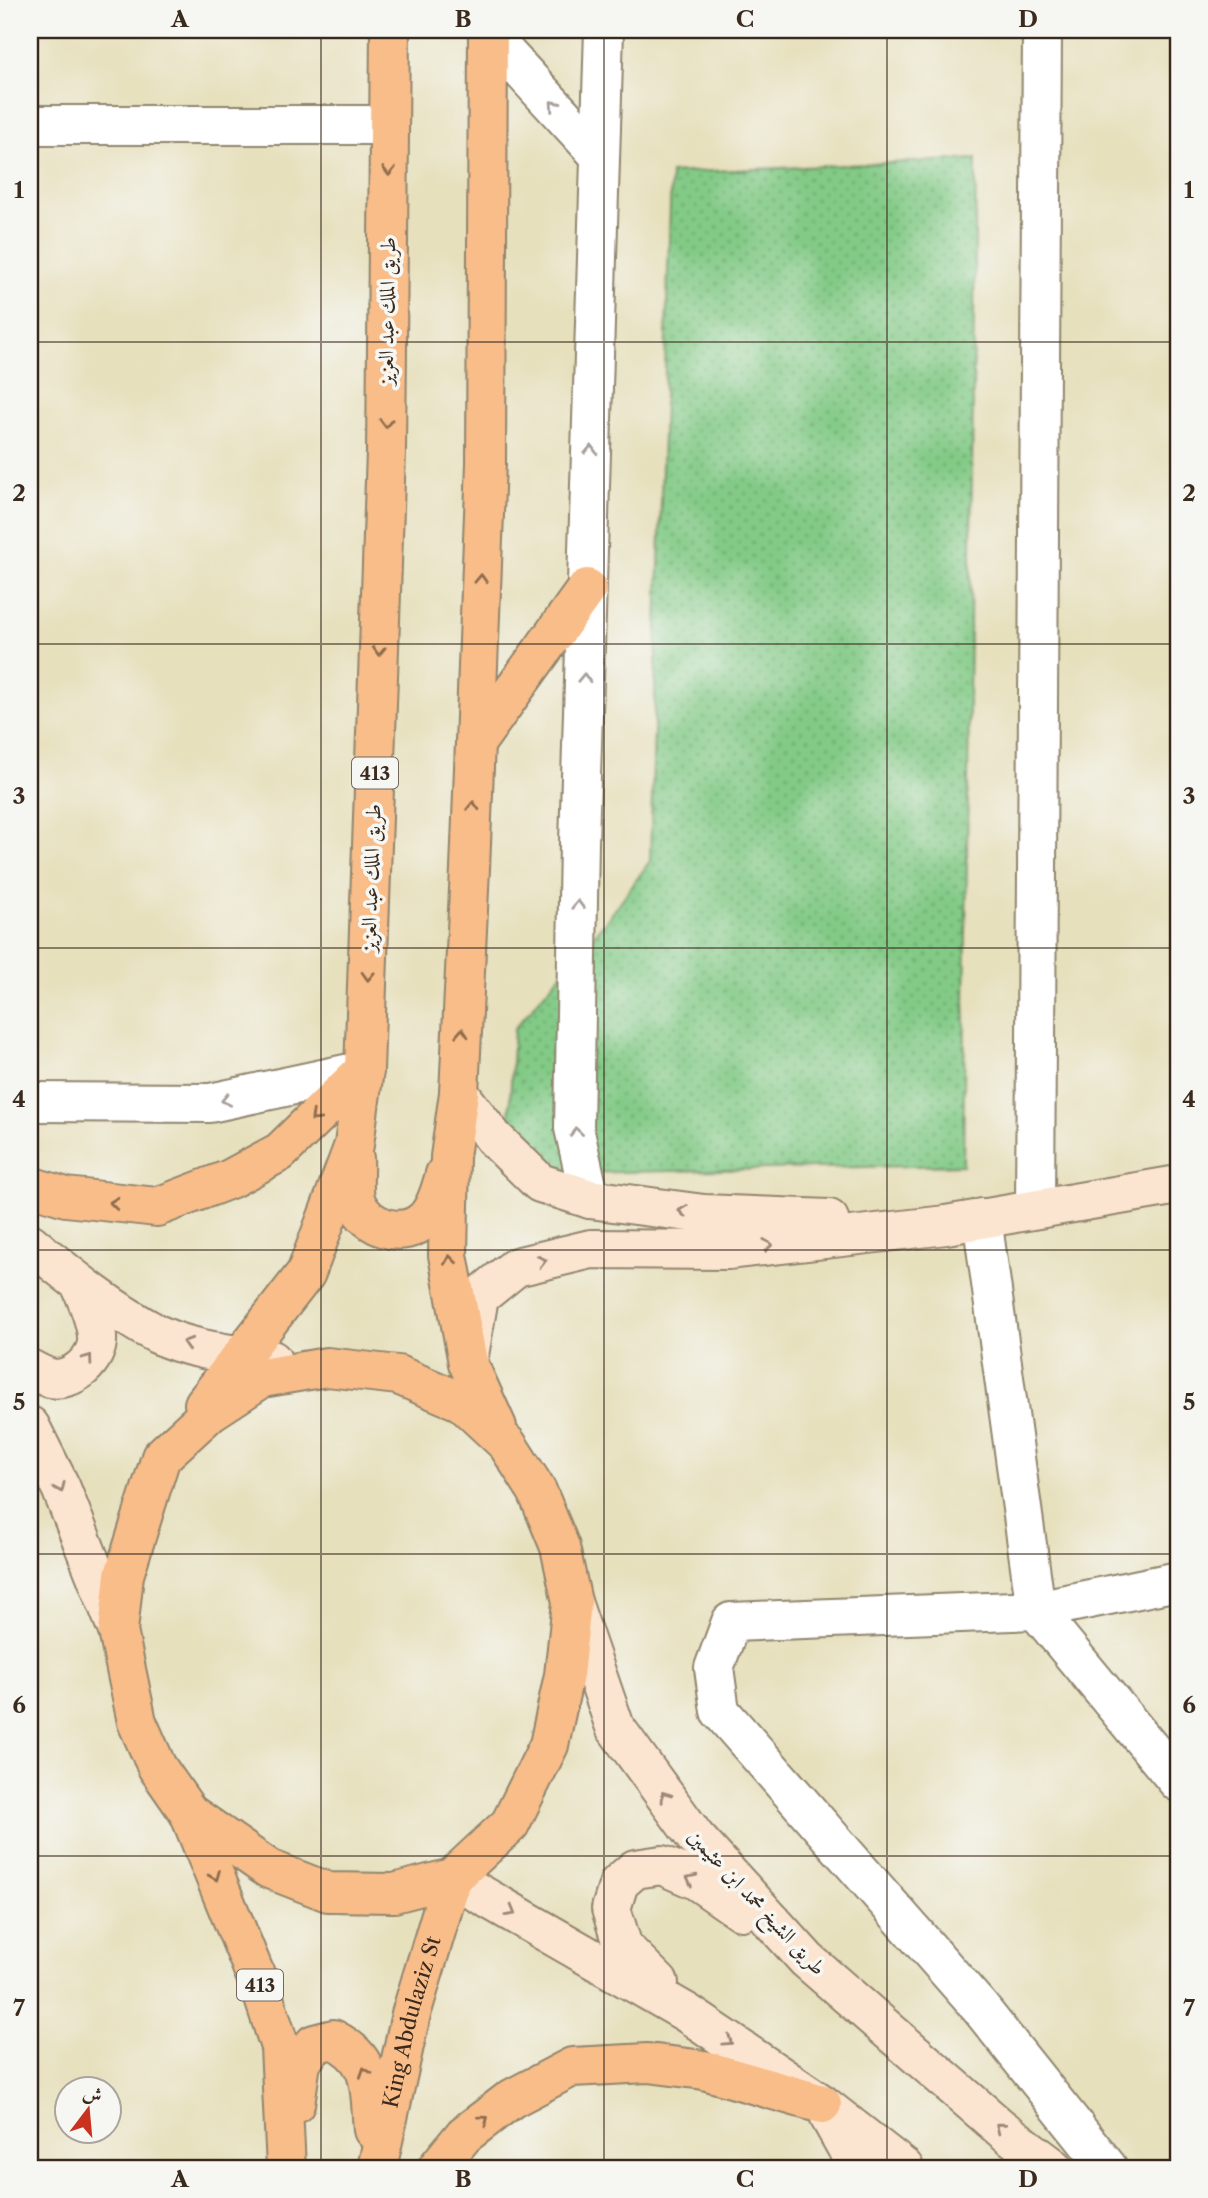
<svg xmlns="http://www.w3.org/2000/svg" width="1208" height="2198" font-family="'Libre Caslon Text',Amiri,serif">
	<style>
		.park { fill: url(#park-dots); stroke: #5e7a52; stroke-width: 2 }
		.lines { fill: none; stroke-linecap: round; stroke-linejoin: round }
		.street-casing { stroke: #91856e; stroke-width: 42 }
		.secondary-casing { stroke: #91856e; stroke-width: 42 }
		.highway-casing { stroke: #91856e; stroke-width: 42 }
		.street { stroke: #fff; stroke-width: 38 }
		.secondary { stroke: #fce5d0; stroke-width: 38 }
		.highway { stroke: #f8bd89; stroke-width: 38 }
		.oneway { stroke: #a79f9a }
		.oneway2 { stroke: #906c4e }
		.oneway3 { stroke: #9c8877 }
		.grid { fill: none; stroke: #3b2a1e; stroke-width: 2; stroke-opacity: 0.55 }
		.labels { text-anchor: middle; stroke-width: 7; stroke-linejoin: round; paint-order: stroke }
		.shield { fill: #f6f6f2; stroke: #73675e; stroke-width: 2 }
		.shield-label { font-size: 19px; font-weight: bold; fill: #3b2a1e }
		.street-label { font-size: 21px; fill: #3b2a1e; stroke: #f6f6f2 }
		.neatline { fill: none; stroke: #3b2a1e; stroke-width: 2.5 }
		.grid-label { font-size: 23px; text-anchor: middle; font-weight: bold; fill: #3b2a1e }
	</style>
	<defs>
		<pattern id="park-dots" width="8" height="8" patternUnits="userSpaceOnUse" patternTransform="scale(1.75)"><rect width="8" height="8" fill="#82ca86"/><path d="M2 2h.1M6 6h.1" fill="none" stroke="#6ca46d" stroke-width="1.8" stroke-linecap="round"/></pattern>
	</defs>
	<rect width="100%" height="100%" fill="#f6f6f2"/>
	<filter id="ink" filterUnits="userSpaceOnUse"><feTurbulence type="fractalNoise" baseFrequency=".0143" numOctaves="2"/><feDisplacementMap in="SourceGraphic" scale="14" xChannelSelector="R" yChannelSelector="G"/><feConvolveMatrix kernelMatrix="1 2 1 2 8 2 1 2 1" color-interpolation-filters="sRGB"/></filter>
	<filter id="wash" filterUnits="userSpaceOnUse"><feTurbulence type="fractalNoise" baseFrequency=".00686" numOctaves="4" result="noise"/><feDisplacementMap in="SourceGraphic" scale="28" xChannelSelector="R" yChannelSelector="G"/><feGaussianBlur stdDeviation="1.57" result="paint"/><feColorMatrix in="noise" values="0 0 0 0 0 0 0 0 0 0 0 0 0 0 0 0 0 1.4 0 .05"/><feComposite in="paint" operator="in"/></filter>
	<g filter="url(#wash)">
		<rect width="100%" height="100%" fill="#e7e0bd"/>
		<path class="park" d="M 976,159 L 963,1165 L 572,1173 L 508,1137 L 514,1029 L 610,916 L 650,861 L 671,173 Z"/>
	</g>
	<g filter="url(#ink)">
		<g class="lines">
			<defs>
				<g id="street">
					<path d="M 488,34 L 600,156"/>
					<path d="M 30,125 L 389,125"/>
					<path d="M 30,1102 L 210,1103 L 364,1070"/>
					<path d="M 590,1199 L 574,1128 L 579,843 L 604,30"/>
					<path d="M 1035,1209 L 1042,30"/>
					<path d="M 982,1218 L 1036,1610 L 1178,1782"/>
					<path d="M 1108,2168 L 981,2009 L 720,1711 L 714,1668 L 731,1622 L 1036,1610 L 1178,1581"/>
				</g>
				<g id="secondary">
					<path d="M 459,1093 L 493,1137 L 540,1183 L 590,1199 L 704,1214 L 829,1219"/>
					<path d="M 30,1243 C 70,1276 111,1310 157,1334 C 192,1351 235,1354 272,1360"/>
					<path d="M 468,1361 L 479,1297 L 516,1267 L 591,1249 L 728,1250 L 946,1225 L 1178,1185"/>
					<path d="M 30,1369 C 36,1372 43,1376 50,1378 C 72,1383 99,1359 97,1337 C 96,1319 87,1302 81,1285"/>
					<path d="M 30,1426 L 61,1488 L 118,1631"/>
					<path d="M 572,1602 L 615,1727 L 695,1837 L 807,1960 L 1002,2129 L 1054,2168"/>
					<path d="M 452,1878 L 687,2013 L 822,2104 L 904,2168"/>
					<path d="M 659,1983 L 623,1947 L 611,1909 L 619,1883 L 635,1869 L 662,1865 L 696,1880 L 741,1911"/>
					<path d="M 830,2118 L 858,2168"/>
				</g>
				<g id="highway">
					<path d="M 488,30 L 486,463 L 470,869 L 459,1093 L 450,1157 L 448,1255 L 468,1363 L 497,1427"/>
					<path d="M 475,744 L 587,588"/>
					<path d="M 354,1158 C 355,1171 352,1190 356,1202 C 367,1228 403,1240 425,1219 C 436,1208 441,1189 445,1174"/>
					<path d="M 30,1186 L 66,1197 L 157,1207 L 230,1179 L 280,1152 L 364,1070"/>
					<path d="M 327,1367 L 398,1375 L 462,1402 L 507,1444 L 537,1491 L 560,1547 L 572,1602 L 564,1675 L 549,1745 L 510,1824 L 452,1878 L 394,1893 L 328,1892 L 269,1869 L 189,1813 L 157,1767 L 137,1722 L 118,1631 L 124,1575 L 161,1457 L 210,1412 L 262,1378 Z"/>
					<path d="M 204,1404 L 306,1273 L 354,1145 L 364,1070 L 386,452 L 390,30"/>
					<path d="M 189,1813 L 261,1989 L 280,2047 L 286,2168"/>
					<path d="M 295,2104 L 301,2063 L 314,2044 L 333,2039 C 375,2060 369,2088 373,2130"/>
					<path id="s1" d="M 377,2168 L 411,2014 L 452,1878"/>
					<path d="M 437,2168 L 464,2135 L 511,2099 L 572,2067 L 648,2063 L 704,2070 L 822,2104"/>
				</g>
			</defs>
			<use href="#street" class="street-casing"/>
			<use href="#secondary" class="secondary-casing"/>
			<use href="#highway" class="highway-casing"/>
			<use href="#street" class="street"/>
			<use href="#secondary" class="secondary"/>
			<use href="#highway" class="highway"/>
		</g>
		<defs><path id="oneway-chevron" d="M-2-3.5L2.5 0L-2 3.5" fill="none" stroke-width="1.6" stroke-linecap="round" stroke-linejoin="round" transform="scale(1.75)"/></defs>
		<g class="oneway">
			<use href="#oneway-chevron" transform="translate(554 105) rotate(-132)"/>
			<use href="#oneway-chevron" transform="translate(591 450) rotate(-88)"/>
			<use href="#oneway-chevron" transform="translate(584 678) rotate(-88)"/>
			<use href="#oneway-chevron" transform="translate(578 905) rotate(-89)"/>
			<use href="#oneway-chevron" transform="translate(226 1100) rotate(168)"/>
			<use href="#oneway-chevron" transform="translate(576 1132) rotate(-99)"/>
		</g>
		<g class="oneway2">
			<use href="#oneway-chevron" transform="translate(389 171) rotate(91)"/>
			<use href="#oneway-chevron" transform="translate(386 423) rotate(91)"/>
			<use href="#oneway-chevron" transform="translate(481 579) rotate(-88)"/>
			<use href="#oneway-chevron" transform="translate(379 651) rotate(92)"/>
			<use href="#oneway-chevron" transform="translate(473 806) rotate(-88)"/>
			<use href="#oneway-chevron" transform="translate(368 976) rotate(92)"/>
			<use href="#oneway-chevron" transform="translate(462 1033) rotate(-87)"/>
			<use href="#oneway-chevron" transform="translate(315 1117) rotate(136)"/>
			<use href="#oneway-chevron" transform="translate(114 1203) rotate(-174)"/>
			<use href="#oneway-chevron" transform="translate(450 1260) rotate(-97)"/>
			<use href="#oneway-chevron" transform="translate(215 1876) rotate(68)"/>
			<use href="#oneway-chevron" transform="translate(365 2072) rotate(-109)"/>
			<use href="#oneway-chevron" transform="translate(484 2120) rotate(-37)"/>
		</g>
		<g class="oneway3">
			<use href="#oneway-chevron" transform="translate(683 1211) rotate(-173)"/>
			<use href="#oneway-chevron" transform="translate(768 1245) rotate(-7)"/>
			<use href="#oneway-chevron" transform="translate(542 1261) rotate(-14)"/>
			<use href="#oneway-chevron" transform="translate(187 1343) rotate(-163)"/>
			<use href="#oneway-chevron" transform="translate(88 1359) rotate(-54)"/>
			<use href="#oneway-chevron" transform="translate(60 1488) rotate(66)"/>
			<use href="#oneway-chevron" transform="translate(665 1796) rotate(-126)"/>
			<use href="#oneway-chevron" transform="translate(691 1879) rotate(-153)"/>
			<use href="#oneway-chevron" transform="translate(511 1912) rotate(30)"/>
			<use href="#oneway-chevron" transform="translate(728 2041) rotate(34)"/>
			<use href="#oneway-chevron" transform="translate(1000 2127) rotate(-141)"/>
		</g>
	</g>
	<path class="grid" d="M 321,30 L 321,2168M 604,30 L 604,2168M 887,30 L 887,2168M 30,342 L 1178,342M 30,644 L 1178,644M 30,948 L 1178,948M 30,1250 L 1178,1250M 30,1554 L 1178,1554M 30,1856 L 1178,1856"/>
	<g class="labels">
		<g class="shield">
			<rect x="352" y="757.5" width="46" height="31" rx="5"/>
			<rect x="237" y="1969.5" width="46" height="31" rx="5"/>
		</g>
		<g class="shield-label">
			<text x="375" y="780">413</text>
			<text x="260" y="1992">413</text>
		</g>
		<g class="street-label">
			<text transform="translate(387 311) rotate(-89)" y="7">طريق الملك عبد العزيز</text>
			<text transform="translate(371 878) rotate(-88)" y="7">طريق الملك عبد العزيز</text>
			<text transform="translate(757 1902) rotate(47)" y="7">طريق الشيخ محمد ابن عثيمين</text>
			<text dy="7" stroke="none"><textPath href="#s1" startOffset="150">King Abdulaziz St</textPath></text>
		</g>
	</g>
	<rect width="1208" height="2198" fill="none" stroke="#f6f6f2" stroke-width="77"/>
	<g transform="translate(88 2110) rotate(16)"><circle r="33" fill="#f6f6f2" stroke="#aba49d" stroke-width="2"/>
	<path d="M0-5L12 26L0 18L-12 26Z" fill="#c8321e"/>
	<text y="-10" font-size="19" font-weight="bold" text-anchor="middle" fill="#3b2a1e">ش</text>
	</g>
	<rect x="38" y="38" width="1132" height="2122" class="neatline"/>
	<g class="grid-label">
		<text x="180" y="27">A</text>
		<text x="463" y="27">B</text>
		<text x="745" y="27">C</text>
		<text x="1028" y="27">D</text>
		<text x="19" y="198">1</text>
		<text x="1189" y="198">1</text>
		<text x="19" y="501">2</text>
		<text x="1189" y="501">2</text>
		<text x="19" y="804">3</text>
		<text x="1189" y="804">3</text>
		<text x="19" y="1107">4</text>
		<text x="1189" y="1107">4</text>
		<text x="19" y="1410">5</text>
		<text x="1189" y="1410">5</text>
		<text x="19" y="1713">6</text>
		<text x="1189" y="1713">6</text>
		<text x="19" y="2016">7</text>
		<text x="1189" y="2016">7</text>
		<text x="180" y="2187">A</text>
		<text x="463" y="2187">B</text>
		<text x="745" y="2187">C</text>
		<text x="1028" y="2187">D</text>
	</g>
</svg>
